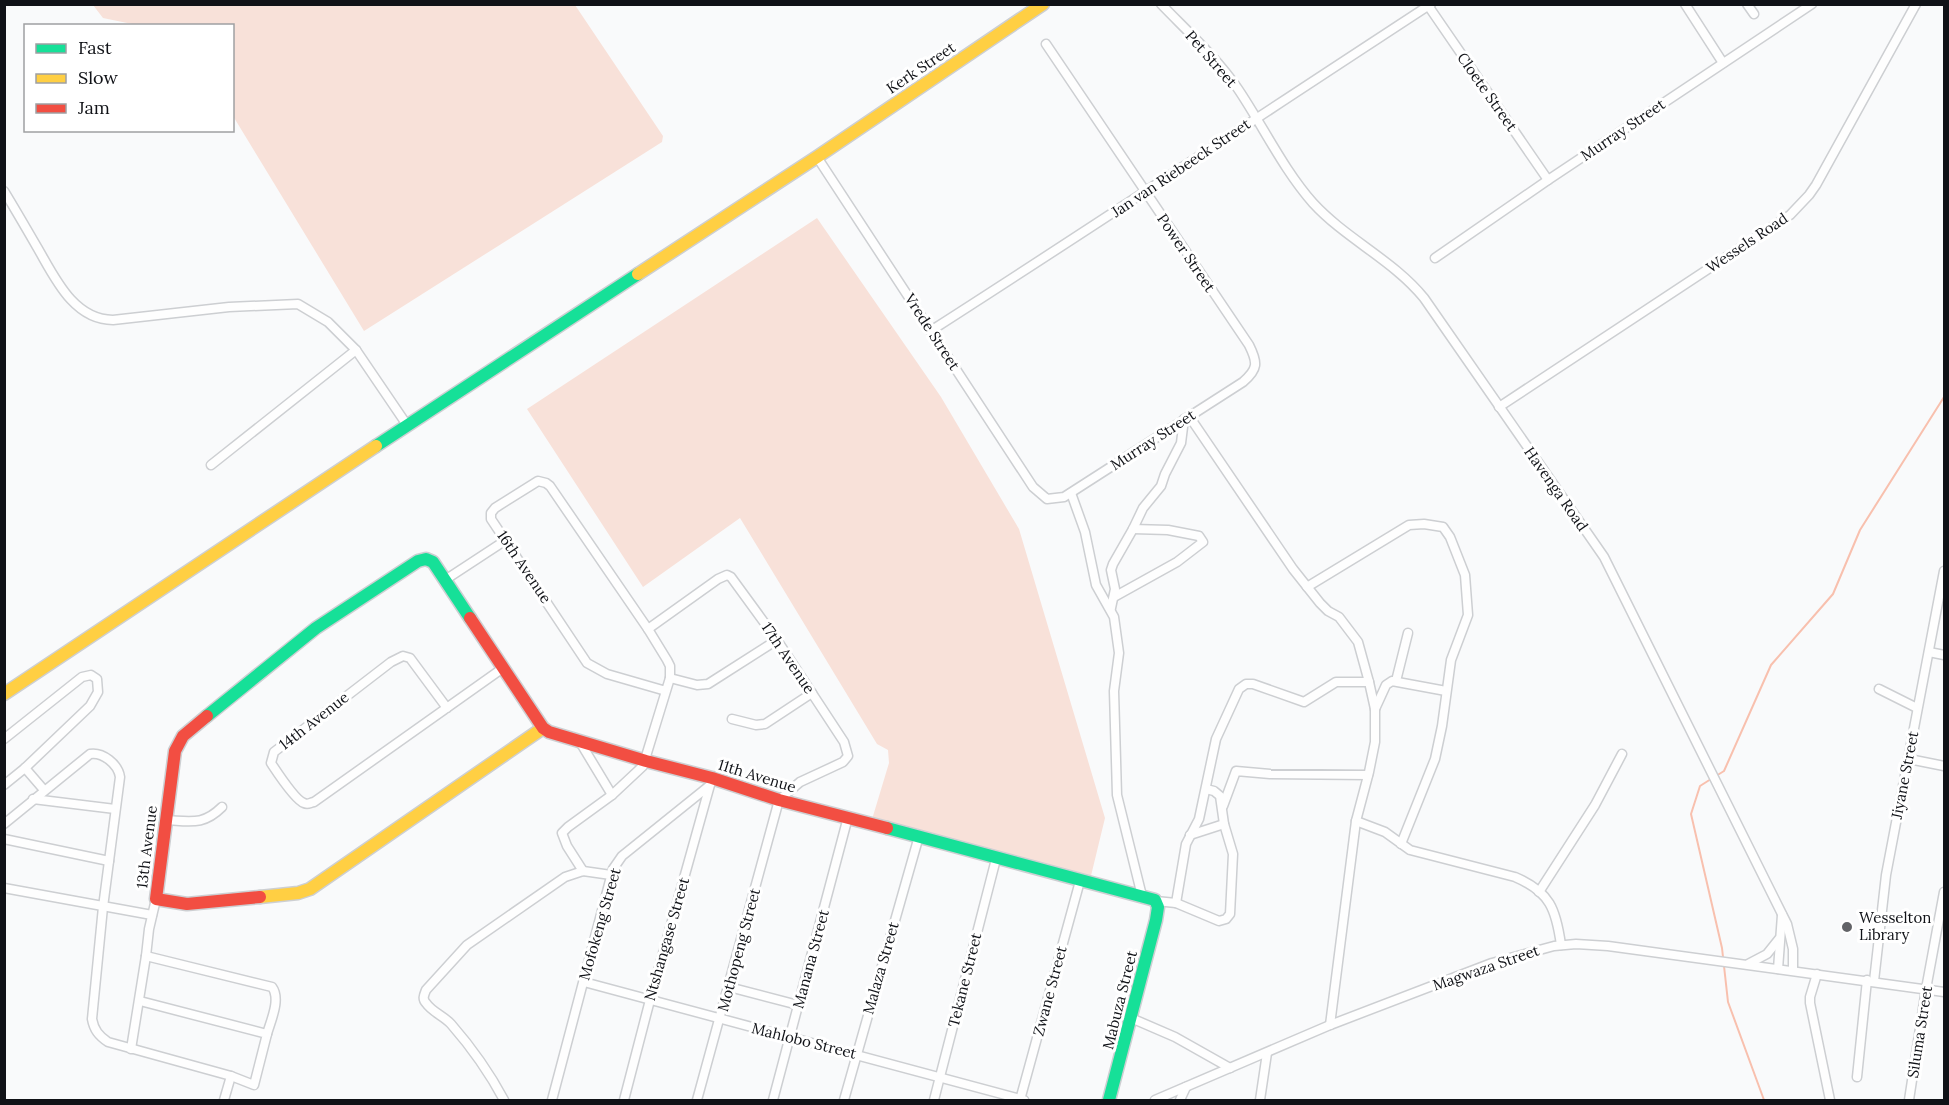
<svg xmlns="http://www.w3.org/2000/svg" width="1949" height="1105" font-family="Lora,serif">
	<style>
		.green { fill: #f8e1d9 }
		.lines { fill: none; stroke-linecap: round; stroke-linejoin: round }
		.stream { stroke: #f8c0ae; stroke-width: 2 }
		.street-casing { stroke: #cdcfd2; stroke-width: 11 }
		.fast-casing { stroke: #cdcfd2; stroke-width: 15 }
		.slow-casing { stroke: #cdcfd2; stroke-width: 15 }
		.jam-casing { stroke: #cdcfd2; stroke-width: 15 }
		.street { stroke: #fefefe; stroke-width: 8 }
		.fast { stroke: #16e098; stroke-width: 12 }
		.slow { stroke: #ffcf43; stroke-width: 12 }
		.jam { stroke: #f24e42; stroke-width: 12 }
		.poi-dot { fill: #626367; stroke: #fff; stroke-width: 2 }
		.labels { text-anchor: middle; stroke-width: 6; stroke-linejoin: round; paint-order: stroke }
		.street-label { font-size: 15px; fill: #101217; stroke: #fff }
		.poi-label { font-size: 15px; fill: #101217; stroke: #fff; text-anchor: start }
	</style>
	<rect width="100%" height="100%" fill="#f9fafb"/>
	<g class="green">
		<path d="M 93,5 L 575,5 L 663,136 L 662,142 L 364,331 L 233,116 L 232,26 L 137,25 L 103,18 Z"/>
		<path d="M 817,218 L 941,397 L 1019,529 L 1105,818 L 1089,884 L 870,826 L 889,763 L 888,750 L 877,744 L 740,518 L 643,587 L 527,409 Z"/>
	</g>
	<g class="lines">
		<g class="stream">
			<path d="M 1716,776 L 1724,771 L 1771,665 L 1833,594 L 1860,530 L 1944,397"/>
			<path d="M 1711,779 L 1700,786 L 1691,814 L 1722,948 L 1728,1002 L 1764,1100"/>
		</g>
		<defs>
			<g id="street">
				<path d="M 1161,4 C 1187,31 1216,57 1238,89 C 1263,126 1283,169 1313,203 C 1346,239 1393,260 1424,298 L 1604,557 L 1787,924 L 1793,949 L 1793,970"/>
				<path d="M 1427,4 L 1548,180"/>
				<path d="M 1685,4 L 1723,63"/>
				<path d="M 1747,4 L 1754,14"/>
				<path d="M 817,157 L 1033,487 L 1047,499 L 1064,497 L 1243,382 C 1258,369 1258,363 1249,345 L 1046,44"/>
				<path d="M 4,191 C 15,209 26,228 37,247 C 54,276 73,320 113,320 L 229,307 L 298,304 L 328,322 L 356,350 L 407,425"/>
				<path d="M 1435,258 L 1548,180 L 1812,4"/>
				<path d="M 932,330 C 1099,223 1264,113 1431,4"/>
				<path d="M 1499,407 L 1790,215 L 1809,195 L 1816,185 L 1916,4"/>
				<path d="M 1189,416 L 1293,569 L 1320,603 L 1328,611 L 1339,617 L 1358,642 L 1369,682 L 1375,709 L 1375,742 L 1369,772 L 1356,821 L 1330,1025"/>
				<path d="M 211,465 L 356,350"/>
				<path d="M 1071,493 L 1085,532 L 1096,585 L 1114,617 L 1119,653 L 1114,691 L 1117,795 L 1142,896"/>
				<path d="M 445,580 L 506,540"/>
				<path d="M 1307,587 L 1409,525 L 1424,524 L 1443,527 L 1450,537 L 1465,575 L 1468,615 L 1451,660 L 1442,726 L 1435,759 L 1401,844"/>
				<path d="M 1114,597 L 1177,562 L 1203,542 L 1199,536 L 1168,530 L 1133,529"/>
				<path d="M 1111,608 L 1115,589 L 1111,570 L 1113,564 L 1133,529 L 1143,508 L 1161,486 L 1165,474 L 1181,443 L 1184,419"/>
				<path d="M 648,629 L 718,579 L 727,575 L 731,577 L 777,640 L 844,742 L 848,756 L 843,762 L 800,782 L 779,800 L 697,1100"/>
				<path d="M 1929,652 L 1944,655"/>
				<path d="M 670,678 L 697,685 L 708,684 L 777,640"/>
				<path d="M 1396,681 L 1408,633"/>
				<path d="M 1879,689 L 1917,708"/>
				<path d="M 447,708 L 410,658 L 403,656 L 391,662 L 274,752 L 271,763 C 277,772 295,800 304,803 C 308,805 309,803 314,802 L 503,668"/>
				<path d="M 1375,709 L 1386,685 L 1392,681 L 1446,691"/>
				<path d="M 732,719 L 756,725 L 765,724 L 812,693"/>
				<path d="M 4,739 L 82,677 L 91,675 L 97,679 L 98,692 L 90,706 L 25,768 L 4,785"/>
				<path d="M 580,742 L 612,795"/>
				<path d="M 1909,759 L 1944,766"/>
				<path d="M 25,768 L 44,790"/>
				<path d="M 33,799 L 115,809"/>
				<path d="M 1223,806 L 1236,771 L 1270,774 L 1368,775"/>
				<path d="M 165,820 C 190,821 203,826 222,807"/>
				<path d="M 1356,821 L 1385,832 L 1410,850 L 1515,877 C 1550,892 1556,909 1561,945"/>
				<path d="M 4,824 L 90,754 C 103,752 118,764 120,777 L 103,907 L 92,1019 C 94,1030 99,1036 108,1042 L 231,1076 L 254,1085 L 267,1034 L 140,1001"/>
				<path d="M 1190,835 L 1224,824"/>
				<path d="M 4,839 L 109,861"/>
				<path d="M 583,871 L 567,846 L 562,833 L 568,827 L 612,795 L 643,766 L 670,678 L 670,666 L 667,660 L 648,629 L 550,486 L 546,483 L 538,481 L 495,508 L 491,513 L 491,519 L 587,663 L 607,674 L 666,691"/>
				<path d="M 4,888 L 152,915"/>
				<path d="M 1539,892 L 1595,805 L 1622,754"/>
				<path d="M 1156,901 L 1176,903 L 1219,921 L 1226,919 L 1230,914 L 1233,854 L 1224,824 L 1220,796 L 1214,791 L 1206,789"/>
				<path d="M 1176,903 L 1186,844 L 1199,819 L 1216,739 L 1239,689 L 1246,684 L 1253,684 L 1304,702 L 1336,682 L 1369,682"/>
				<path d="M 146,956 L 272,987 C 281,999 271,1020 267,1034"/>
				<path d="M 1748,964 L 1767,954 L 1779,939"/>
				<path d="M 1778,969 L 1782,915"/>
				<path d="M 1817,974 L 1810,997 L 1810,1003 L 1830,1100"/>
				<path d="M 1874,981 L 1886,875 L 1944,571"/>
				<path d="M 584,982 L 1024,1100"/>
				<path d="M 729,987 L 798,1005"/>
				<path d="M 1131,1018 L 1175,1037 L 1230,1068"/>
				<path d="M 131,1049 L 146,956 L 149,929 L 156,899"/>
				<path d="M 1857,1077 L 1867,980"/>
				<path d="M 224,1100 L 231,1076"/>
				<path d="M 504,1100 C 489,1072 472,1048 451,1024 C 444,1016 432,1012 426,1003 C 422,999 424,995 426,990 L 467,945 L 565,877 L 583,871 L 611,875"/>
				<path d="M 552,1100 L 613,869 L 622,856 L 709,786"/>
				<path d="M 624,1100 L 650,1000 L 710,785"/>
				<path d="M 773,1100 L 848,817"/>
				<path d="M 844,1100 L 919,836"/>
				<path d="M 934,1100 L 996,859"/>
				<path d="M 1020,1100 L 1080,881"/>
				<path d="M 1155,1100 L 1330,1025 L 1492,963 L 1554,946 L 1576,944 L 1608,946 L 1944,992"/>
				<path d="M 1180,1100 L 1186,1087"/>
				<path d="M 1260,1100 L 1267,1053"/>
				<path d="M 1909,1100 L 1926,989 L 1944,892"/>
			</g>
			<g id="fast">
				<path d="M 376,446 L 638,274"/>
				<path d="M 207,716 L 316,628 L 418,561 L 426,559 L 433,562 L 470,618"/>
				<path d="M 887,828 L 1155,900 L 1158,907 L 1156,920 L 1109,1100"/>
			</g>
			<g id="slow">
				<path d="M 638,274 L 817,157 L 1043,4"/>
				<path d="M 4,694 L 376,446"/>
				<path d="M 260,897 L 298,893 L 310,889 L 543,728"/>
			</g>
			<g id="jam">
				<path d="M 470,618 L 543,728 L 549,732 L 646,761 L 712,778 L 779,800 L 887,828"/>
				<path d="M 207,716 L 183,736 L 175,751 L 156,899 L 187,904 L 260,897"/>
			</g>
		</defs>
		<use href="#street" class="street-casing"/>
		<use href="#fast" class="fast-casing"/>
		<use href="#slow" class="slow-casing"/>
		<use href="#jam" class="jam-casing"/>
		<use href="#street" class="street"/>
		<use href="#fast" class="fast"/>
		<use href="#slow" class="slow"/>
		<use href="#jam" class="jam"/>
	</g>
	<circle class="poi-dot" cx="1847" cy="927" r="6"/>
	<g class="labels">
		<g class="street-label">
			<text transform="translate(1211 59) rotate(49)" y="5">Pet Street</text>
			<text transform="translate(921 68) rotate(-34)" y="5">Kerk Street</text>
			<text transform="translate(1487 92) rotate(55)" y="5">Cloete Street</text>
			<text transform="translate(1623 130) rotate(-34)" y="5">Murray Street</text>
			<text transform="translate(1181 168) rotate(-34)" y="5">Jan van Riebeeck Street</text>
			<text transform="translate(1747 243) rotate(-34)" y="5">Wessels Road</text>
			<text transform="translate(1186 253) rotate(56)" y="5">Power Street</text>
			<text transform="translate(932 332) rotate(57)" y="5">Vrede Street</text>
			<text transform="translate(1153 440) rotate(-33)" y="5">Murray Street</text>
			<text transform="translate(1556 489) rotate(55)" y="5">Havenga Road</text>
			<text transform="translate(524 567) rotate(56)" y="5">16th Avenue</text>
			<text transform="translate(788 658) rotate(56)" y="5">17th Avenue</text>
			<text transform="translate(314 721) rotate(-38)" y="5">14th Avenue</text>
			<text transform="translate(1905 775) rotate(-79)" y="5">Jiyane Street</text>
			<text transform="translate(757 776) rotate(17)" y="5">11th Avenue</text>
			<text transform="translate(147 847) rotate(-83)" y="5">13th Avenue</text>
			<text transform="translate(600 924) rotate(-74)" y="5">Mofokeng Street</text>
			<text transform="translate(667 939) rotate(-74)" y="5">Ntshangase Street</text>
			<text transform="translate(739 950) rotate(-75)" y="5">Mothopeng Street</text>
			<text transform="translate(811 959) rotate(-75)" y="5">Manana Street</text>
			<text transform="translate(881 968) rotate(-74)" y="5">Malaza Street</text>
			<text transform="translate(1486 968) rotate(-19)" y="5">Magwaza Street</text>
			<text transform="translate(965 980) rotate(-76)" y="5">Tekane Street</text>
			<text transform="translate(1050 991) rotate(-75)" y="5">Zwane Street</text>
			<text transform="translate(1120 1000) rotate(-76)" y="5">Mabuza Street</text>
			<text transform="translate(1920 1032) rotate(-81)" y="5">Siluma Street</text>
			<text transform="translate(804 1041) rotate(14)" y="5">Mahlobo Street</text>
		</g>
		<g class="poi-label">
			<text x="1859" y="923">Wesselton<tspan x="1859" dy="17">Library</tspan></text>
		</g>
	</g>
	<rect width="1949" height="1105" fill="none" stroke="#101217" stroke-width="12"/>
	<rect x="24" y="24" width="210" height="108" fill="#ffffff" stroke="#9fa0a2" stroke-width="1.5"/>
	<rect x="36" y="44" width="30" height="9" fill="#16e098" stroke="#9fa0a2" stroke-width="1.5"/>
	<text x="78" y="54" font-size="18" fill="#101217">Fast</text>
	<rect x="36" y="74" width="30" height="9" fill="#ffcf43" stroke="#9fa0a2" stroke-width="1.5"/>
	<text x="78" y="84" font-size="18" fill="#101217">Slow</text>
	<rect x="36" y="104" width="30" height="9" fill="#f24e42" stroke="#9fa0a2" stroke-width="1.5"/>
	<text x="78" y="114" font-size="18" fill="#101217">Jam</text>
</svg>
